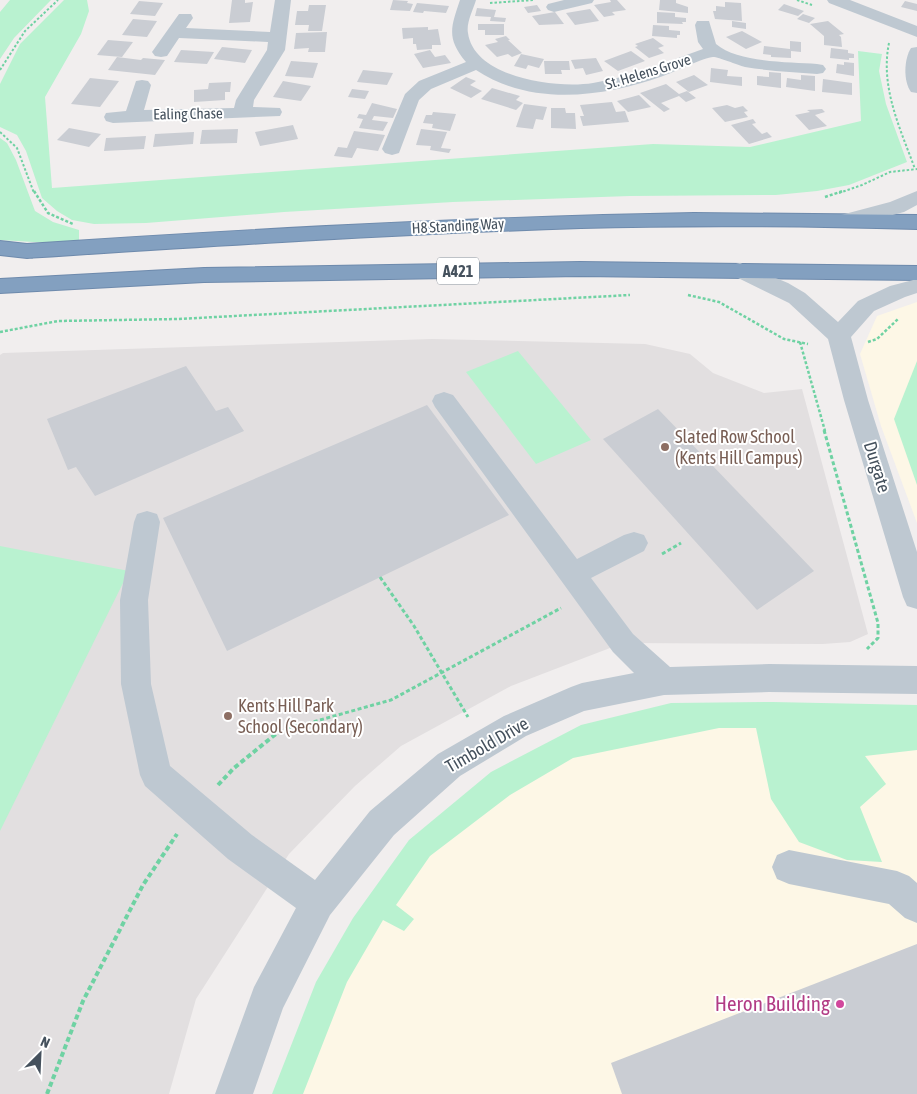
<svg xmlns="http://www.w3.org/2000/svg" width="917" height="1094" font-family="'Asap Condensed',sans-serif">
	<style>
		.commercial { fill: #fdf7e6 }
		.education { fill: #e2dfe0 }
		.green { fill: #b9f2d0 }
		.building { fill: #cacdd3 }
		.lines { fill: none; stroke-linecap: round; stroke-linejoin: round }
		.highway-casing { stroke: #6e8aac; stroke-width: 2 }
		.path-far3 { stroke: #6fd2a3; stroke-width: 2; stroke-dasharray: 2.5 2; stroke-linecap: butt }
		.path-far2 { stroke: #6fd2a3; stroke-width: 2.5; stroke-dasharray: 3 2; stroke-linecap: butt }
		.path-far1 { stroke: #6fd2a3; stroke-width: 3; stroke-dasharray: 4 2.5; stroke-linecap: butt }
		.path { stroke: #6fd2a3; stroke-width: 4; stroke-dasharray: 5 3; stroke-linecap: butt }
		.minor { fill: #bec8d1; fill-rule: evenodd }
		.highway { fill: #83a0c0; fill-rule: evenodd }
		.education-dot { fill: #8d6e63; stroke: #fff; stroke-width: 2 }
		.hotel-dot { fill: #d1479c; stroke: #fff; stroke-width: 2 }
		.labels { text-anchor: middle; stroke-width: 4; stroke-linejoin: round; paint-order: stroke }
		.far-street-label { font-size: 15px; fill: #45515d; stroke: #fff }
		.shield { fill: #fff; stroke: #7d858e; stroke-width: 1 }
		.shield-label { font-size: 16px; font-weight: bold; fill: #45515d }
		.education-label { font-size: 18px; fill: #785e54; stroke: #fff; text-anchor: start }
		.street-label { font-size: 18px; fill: #45515d; stroke: #fff }
		.near-hotel-label { font-size: 21px; fill: #b23c85; stroke: #fff; text-anchor: end }
	</style>
	<rect width="100%" height="100%" fill="#f1eeee"/>
	<g class="commercial">
		<path d="M 917,302 L 917,523 L 881,426 L 860,354 L 877,316 Z"/>
		<path d="M 917,710 L 917,1094 L 289,1094 L 329,977 L 418,846 L 611,733 Z"/>
	</g>
	<path class="education" d="M 432,339 L 645,344 L 690,354 L 713,373 L 764,393 L 802,389 L 868,634 L 850,642 L 823,644 L 623,643 L 511,686 L 401,746 L 355,786 L 289,854 L 196,999 L 169,1094 L 0,1094 L 0,355 L 3,353 Z"/>
	<g class="green">
		<path d="M 10,0 L 51,0 L 14,38 L 0,59 L 0,12 Z"/>
		<path d="M 64,0 L 87,0 L 89,11 L 81,34 L 45,97 L 52,188 L 653,144 L 750,147 L 861,121 L 858,51 L 882,54 L 879,71 L 886,104 L 907,162 L 849,185 L 817,191 L 776,195 L 630,196 L 453,202 L 284,212 L 146,223 L 94,224 L 72,220 L 57,211 L 42,198 L 26,151 L 17,135 L 0,127 L 0,84 L 20,44 Z"/>
		<path d="M 0,138 L 7,143 L 16,160 L 35,211 L 53,222 L 79,230 L 79,241 L 50,243 L 0,240 Z"/>
		<path d="M 518,351 L 591,440 L 536,464 L 466,372 Z"/>
		<path d="M 917,361 L 917,485 L 894,419 Z"/>
		<path d="M 0,546 L 129,571 L 0,831 Z"/>
		<path d="M 773,702 L 917,705 L 917,750 L 865,756 L 886,784 L 860,807 L 882,862 L 847,860 L 799,842 L 771,799 L 756,728 L 719,728 L 573,758 L 510,795 L 430,856 L 396,905 L 414,919 L 404,931 L 383,920 L 347,982 L 303,1094 L 272,1094 L 316,982 L 353,918 L 409,840 L 491,772 L 581,725 L 671,703 Z"/>
	</g>
	<g class="building">
		<path d="M 232,0 L 245,0 L 245,3 L 253,2 L 250,22 L 229,23 Z"/>
		<path d="M 393,0 L 408,1 L 407,3 L 413,4 L 410,11 L 390,10 Z"/>
		<path d="M 610,0 L 617,0 L 626,10 L 612,12 L 615,15 L 604,17 L 594,5 L 611,2 Z"/>
		<path d="M 660,0 L 676,0 L 676,3 L 688,7 L 688,13 L 659,10 Z"/>
		<path d="M 139,1 L 163,3 L 155,16 L 130,14 Z"/>
		<path d="M 905,1 L 917,4 L 917,11 L 901,7 Z"/>
		<path d="M 725,2 L 741,3 L 742,21 L 715,19 L 713,11 L 716,11 L 716,6 L 725,7 Z"/>
		<path d="M 417,3 L 449,6 L 446,13 L 424,11 L 423,13 L 413,12 Z"/>
		<path d="M 784,4 L 804,11 L 798,16 L 778,10 Z"/>
		<path d="M 309,5 L 326,5 L 322,31 L 308,31 L 309,25 L 295,25 L 297,11 L 308,11 Z"/>
		<path d="M 537,5 L 541,11 L 528,13 L 524,7 Z"/>
		<path d="M 477,8 L 496,10 L 494,17 L 506,18 L 505,22 L 490,21 L 491,17 L 475,16 Z"/>
		<path d="M 590,9 L 599,21 L 575,25 L 566,13 Z"/>
		<path d="M 555,12 L 564,24 L 539,25 L 532,16 Z"/>
		<path d="M 657,12 L 675,13 L 675,17 L 686,18 L 686,22 L 682,22 L 683,24 L 657,23 Z"/>
		<path d="M 803,14 L 815,18 L 809,23 L 797,19 Z"/>
		<path d="M 133,19 L 157,21 L 147,37 L 122,35 Z"/>
		<path d="M 732,21 L 746,23 L 746,29 L 732,27 Z"/>
		<path d="M 828,21 L 844,34 L 839,35 L 841,37 L 842,47 L 824,45 L 824,36 L 810,24 Z"/>
		<path d="M 478,24 L 504,24 L 504,35 L 485,35 L 485,30 L 478,30 Z"/>
		<path d="M 653,25 L 669,26 L 669,30 L 680,31 L 680,35 L 677,35 L 677,38 L 652,36 Z"/>
		<path d="M 428,27 L 428,30 L 438,29 L 441,45 L 432,45 L 432,49 L 417,50 L 416,44 L 413,44 L 413,38 L 403,39 L 402,28 Z"/>
		<path d="M 742,31 L 762,42 L 746,49 L 726,37 Z"/>
		<path d="M 327,32 L 325,52 L 308,52 L 309,48 L 294,49 L 296,33 Z"/>
		<path d="M 506,36 L 510,40 L 508,40 L 522,53 L 512,57 L 508,54 L 497,57 L 485,45 L 498,42 L 495,39 Z"/>
		<path d="M 653,38 L 664,46 L 658,48 L 664,53 L 649,58 L 635,47 L 638,46 L 635,44 Z"/>
		<path d="M 108,40 L 133,42 L 122,57 L 97,55 Z"/>
		<path d="M 790,41 L 801,42 L 801,52 L 791,51 L 791,58 L 771,57 L 771,55 L 763,54 L 764,46 L 790,49 Z"/>
		<path d="M 222,47 L 252,50 L 245,63 L 214,59 Z"/>
		<path d="M 831,48 L 848,50 L 848,53 L 854,54 L 854,58 L 849,58 L 849,60 L 830,58 Z"/>
		<path d="M 181,50 L 214,52 L 207,64 L 174,62 Z"/>
		<path d="M 430,50 L 435,57 L 445,55 L 451,63 L 423,68 L 414,54 Z"/>
		<path d="M 631,51 L 645,61 L 618,71 L 604,61 Z"/>
		<path d="M 521,54 L 544,59 L 539,68 L 528,65 L 526,69 L 514,66 Z"/>
		<path d="M 117,57 L 141,60 L 143,58 L 165,60 L 155,75 L 108,70 Z"/>
		<path d="M 596,58 L 603,71 L 586,75 L 583,68 L 575,69 L 571,60 Z"/>
		<path d="M 291,61 L 318,63 L 313,78 L 285,76 Z"/>
		<path d="M 544,61 L 569,61 L 570,70 L 561,70 L 562,74 L 545,74 Z"/>
		<path d="M 844,62 L 854,63 L 854,76 L 836,73 L 837,64 L 844,65 Z"/>
		<path d="M 711,68 L 728,70 L 727,76 L 742,77 L 742,86 L 710,82 Z"/>
		<path d="M 363,70 L 393,73 L 387,85 L 357,82 Z"/>
		<path d="M 769,72 L 781,73 L 781,88 L 757,85 L 757,76 L 769,77 Z"/>
		<path d="M 694,75 L 708,85 L 689,92 L 676,82 Z"/>
		<path d="M 801,75 L 815,76 L 815,91 L 786,87 L 787,78 L 801,80 Z"/>
		<path d="M 466,77 L 476,81 L 470,85 L 482,91 L 471,98 L 450,88 Z"/>
		<path d="M 90,78 L 119,81 L 100,107 L 71,104 Z"/>
		<path d="M 823,79 L 852,83 L 852,95 L 822,92 Z"/>
		<path d="M 283,81 L 311,86 L 301,101 L 273,97 Z"/>
		<path d="M 231,82 L 230,92 L 225,92 L 225,100 L 194,102 L 194,90 L 208,89 L 209,83 Z"/>
		<path d="M 666,84 L 679,94 L 687,91 L 696,98 L 686,102 L 679,96 L 661,103 L 670,109 L 664,112 L 640,93 Z"/>
		<path d="M 492,88 L 520,96 L 516,100 L 523,103 L 516,110 L 481,99 Z"/>
		<path d="M 352,89 L 369,91 L 365,99 L 348,97 Z"/>
		<path d="M 639,95 L 651,107 L 628,112 L 617,101 Z"/>
		<path d="M 612,102 L 616,112 L 625,111 L 629,122 L 583,126 L 580,116 L 584,116 L 580,105 Z"/>
		<path d="M 372,103 L 397,109 L 393,118 L 374,116 L 372,120 L 388,122 L 383,131 L 359,128 L 363,119 L 357,118 L 359,114 L 366,115 Z"/>
		<path d="M 524,104 L 547,107 L 543,120 L 536,119 L 533,129 L 516,127 Z"/>
		<path d="M 727,105 L 735,108 L 743,106 L 748,111 L 744,112 L 748,117 L 725,122 L 712,108 Z"/>
		<path d="M 551,108 L 565,108 L 566,113 L 575,113 L 576,129 L 551,128 Z"/>
		<path d="M 822,109 L 825,112 L 815,115 L 827,126 L 809,130 L 795,115 L 810,112 L 807,110 Z"/>
		<path d="M 433,112 L 456,114 L 450,131 L 432,128 L 433,124 L 423,123 L 426,115 L 432,115 Z"/>
		<path d="M 753,119 L 756,123 L 752,124 L 762,134 L 767,132 L 772,137 L 749,144 L 731,125 Z"/>
		<path d="M 293,125 L 298,139 L 260,146 L 255,132 Z"/>
		<path d="M 69,128 L 101,134 L 89,147 L 57,140 Z"/>
		<path d="M 238,129 L 237,143 L 200,144 L 202,130 Z"/>
		<path d="M 421,129 L 447,132 L 441,148 L 451,149 L 449,153 L 430,150 L 431,146 L 416,145 Z"/>
		<path d="M 354,131 L 385,135 L 378,151 L 357,148 L 352,158 L 334,156 L 338,147 L 347,148 Z"/>
		<path d="M 194,132 L 193,144 L 153,147 L 155,134 Z"/>
		<path d="M 146,136 L 144,149 L 104,151 L 106,138 Z"/>
		<path d="M 186,366 L 216,411 L 228,407 L 244,431 L 95,496 L 76,467 L 68,470 L 47,419 Z"/>
		<path d="M 427,405 L 509,515 L 227,651 L 163,518 Z"/>
		<path d="M 658,409 L 814,571 L 757,610 L 603,439 Z"/>
		<path d="M 917,944 L 917,1094 L 622,1094 L 611,1063 Z"/>
	</g>
	<g class="lines">
		<defs>
			<g id="highway">
				<path d="M 694,213 L 917,215 L 917,229 C 805,226 693,225 581,228 C 396,234 212,246 27,258 L 0,255 L 0,241 L 27,244 C 249,229 471,217 694,213 Z"/>
				<path d="M 580,262 L 917,266 L 917,280 L 580,276 L 204,282 L 0,293 L 0,279 L 204,268 Z"/>
			</g>
		</defs>
		<use href="#highway" class="highway-casing"/>
		<g class="path-far3">
			<path d="M 797,0 L 812,5"/>
			<path d="M 490,3 L 534,0"/>
			<path d="M 889,43 C 880,87 900,128 915,169"/>
			<path d="M 0,70 L 25,31 L 58,0"/>
			<path d="M 0,132 L 17,148 L 34,193"/>
			<path d="M 839,193 L 862,185 L 890,172 L 917,169"/>
		</g>
		<g class="path-far2">
			<path d="M 34,191 L 48,213 L 73,224"/>
			<path d="M 825,197 L 843,191"/>
			<path d="M 688,295 L 719,302 L 784,339 L 808,344"/>
			<path d="M 0,332 L 58,321 L 178,319 L 630,295"/>
			<path d="M 800,342 L 825,431"/>
			<path d="M 868,342 L 877,339 L 898,319"/>
		</g>
		<g class="path-far1">
			<path d="M 824,430 L 878,623 L 878,638 L 867,649"/>
			<path d="M 662,554 L 681,543"/>
			<path d="M 380,577 L 414,626 L 468,717"/>
			<path d="M 295,727 L 391,700 L 561,608"/>
		</g>
		<g class="path">
			<path d="M 218,785 L 234,768 L 277,733 L 298,726"/>
			<path d="M 47,1094 L 83,1001 L 143,885 L 177,834"/>
		</g>
		<g class="minor">
			<path d="M 275,0 L 291,0 L 285,50 L 254,100 L 253,107 L 280,108 L 282,112 L 280,116 L 113,123 L 106,121 L 104,117 L 106,113 L 126,111 L 136,81 L 142,80 L 148,81 L 151,85 L 144,110 L 234,108 L 236,100 L 267,50 L 268,42 L 179,38 L 167,56 L 161,57 L 155,56 L 152,52 L 179,14 L 191,14 L 193,18 L 186,28 L 270,32 Z"/>
			<path d="M 460,0 L 476,0 C 473,10 466,23 468,33 C 474,78 557,89 593,83 C 631,77 666,62 703,49 L 698,42 L 695,25 L 697,21 L 709,21 L 716,44 C 738,63 789,62 817,64 L 823,65 L 826,69 L 823,73 L 817,74 C 793,72 769,71 745,67 C 737,65 719,57 713,57 C 705,57 672,73 663,76 C 604,97 532,107 476,70 L 431,89 L 419,100 L 399,153 L 392,155 L 385,153 L 382,149 L 405,94 L 419,81 L 466,62 C 446,38 451,27 460,0 Z"/>
			<path d="M 564,0 L 594,0 L 592,3 L 554,12 L 548,10 L 546,7 L 548,4 Z"/>
			<path d="M 827,0 L 850,0 L 917,26 L 917,37 L 829,3 Z"/>
			<path d="M 917,47 L 917,93 L 911,92 C 903,81 904,59 911,48 Z"/>
			<path d="M 917,191 L 917,205 L 904,212 L 848,227 L 841,225 L 838,220 L 841,215 L 890,202 Z"/>
			<path d="M 740,263 L 788,283 L 805,293 L 838,322 L 858,301 L 890,286 L 917,279 L 917,293 L 905,297 L 874,311 L 851,337 L 868,400 L 917,552 L 917,609 L 907,606 L 903,597 L 844,400 L 828,339 L 789,303 L 732,275 L 729,270 L 732,265 Z"/>
			<path d="M 444,392 L 453,395 L 577,559 L 624,535 L 634,532 L 644,535 L 648,543 L 644,551 L 591,578 L 633,634 L 670,667 L 769,664 L 917,666 L 917,694 L 769,692 L 664,695 L 584,711 L 526,736 L 460,776 L 394,835 L 330,915 L 283,1008 L 253,1094 L 215,1094 L 254,987 L 296,908 L 228,859 L 145,786 L 140,775 L 121,684 L 120,600 L 134,522 L 137,514 L 147,511 L 157,514 L 160,522 L 148,600 L 151,684 L 170,766 L 252,835 L 315,880 L 370,811 L 438,754 L 504,716 L 571,687 L 582,683 L 634,673 L 613,652 L 435,407 L 432,401 L 435,395 Z"/>
			<path d="M 789,850 L 897,871 L 909,876 L 917,883 L 917,923 L 905,918 L 889,904 L 789,884 L 777,879 L 772,867 L 777,855 Z"/>
		</g>
		<use href="#highway" class="highway"/>
	</g>
	<g class="education-dot">
		<circle cx="665" cy="447" r="5"/>
		<circle cx="228" cy="716" r="5"/>
	</g>
	<circle class="hotel-dot" cx="840" cy="1004" r="5"/>
	<g class="labels">
		<g class="far-street-label">
			<text transform="translate(648 72) rotate(-17)" y="5">St. Helens Grove</text>
			<text transform="translate(188 114) rotate(-1)" y="5">Ealing Chase</text>
			<text transform="translate(458 226) rotate(-3)" y="5">H8 Standing Way</text>
		</g>
		<rect class="shield" x="437" y="257.5" width="42" height="27" rx="4"/>
		<g class="shield-label">
			<text x="458" y="277">A421</text>
		</g>
		<g class="education-label">
			<text x="675" y="443">Slated Row School<tspan x="675" dy="21">(Kents Hill Campus)</tspan></text>
			<text x="238" y="712">Kents Hill Park<tspan x="238" dy="21">School (Secondary)</tspan></text>
		</g>
		<g class="street-label">
			<text transform="translate(877 467) rotate(73)" y="6">Durgate</text>
			<text transform="translate(487 745) rotate(-30)" y="6">Timbold Drive</text>
		</g>
		<g class="near-hotel-label">
			<text x="830" y="1011">Heron Building</text>
		</g>
	</g>
	<g transform="translate(40 1054) rotate(24)" stroke="#ffffff" stroke-width="4" paint-order="stroke">
	<path d="M0-4L9 19L0 12L-9 19Z" fill="#45515d"/>
	<text y="-8" font-size="14" font-weight="bold" text-anchor="middle" fill="#45515d">N</text>
	</g>
</svg>
